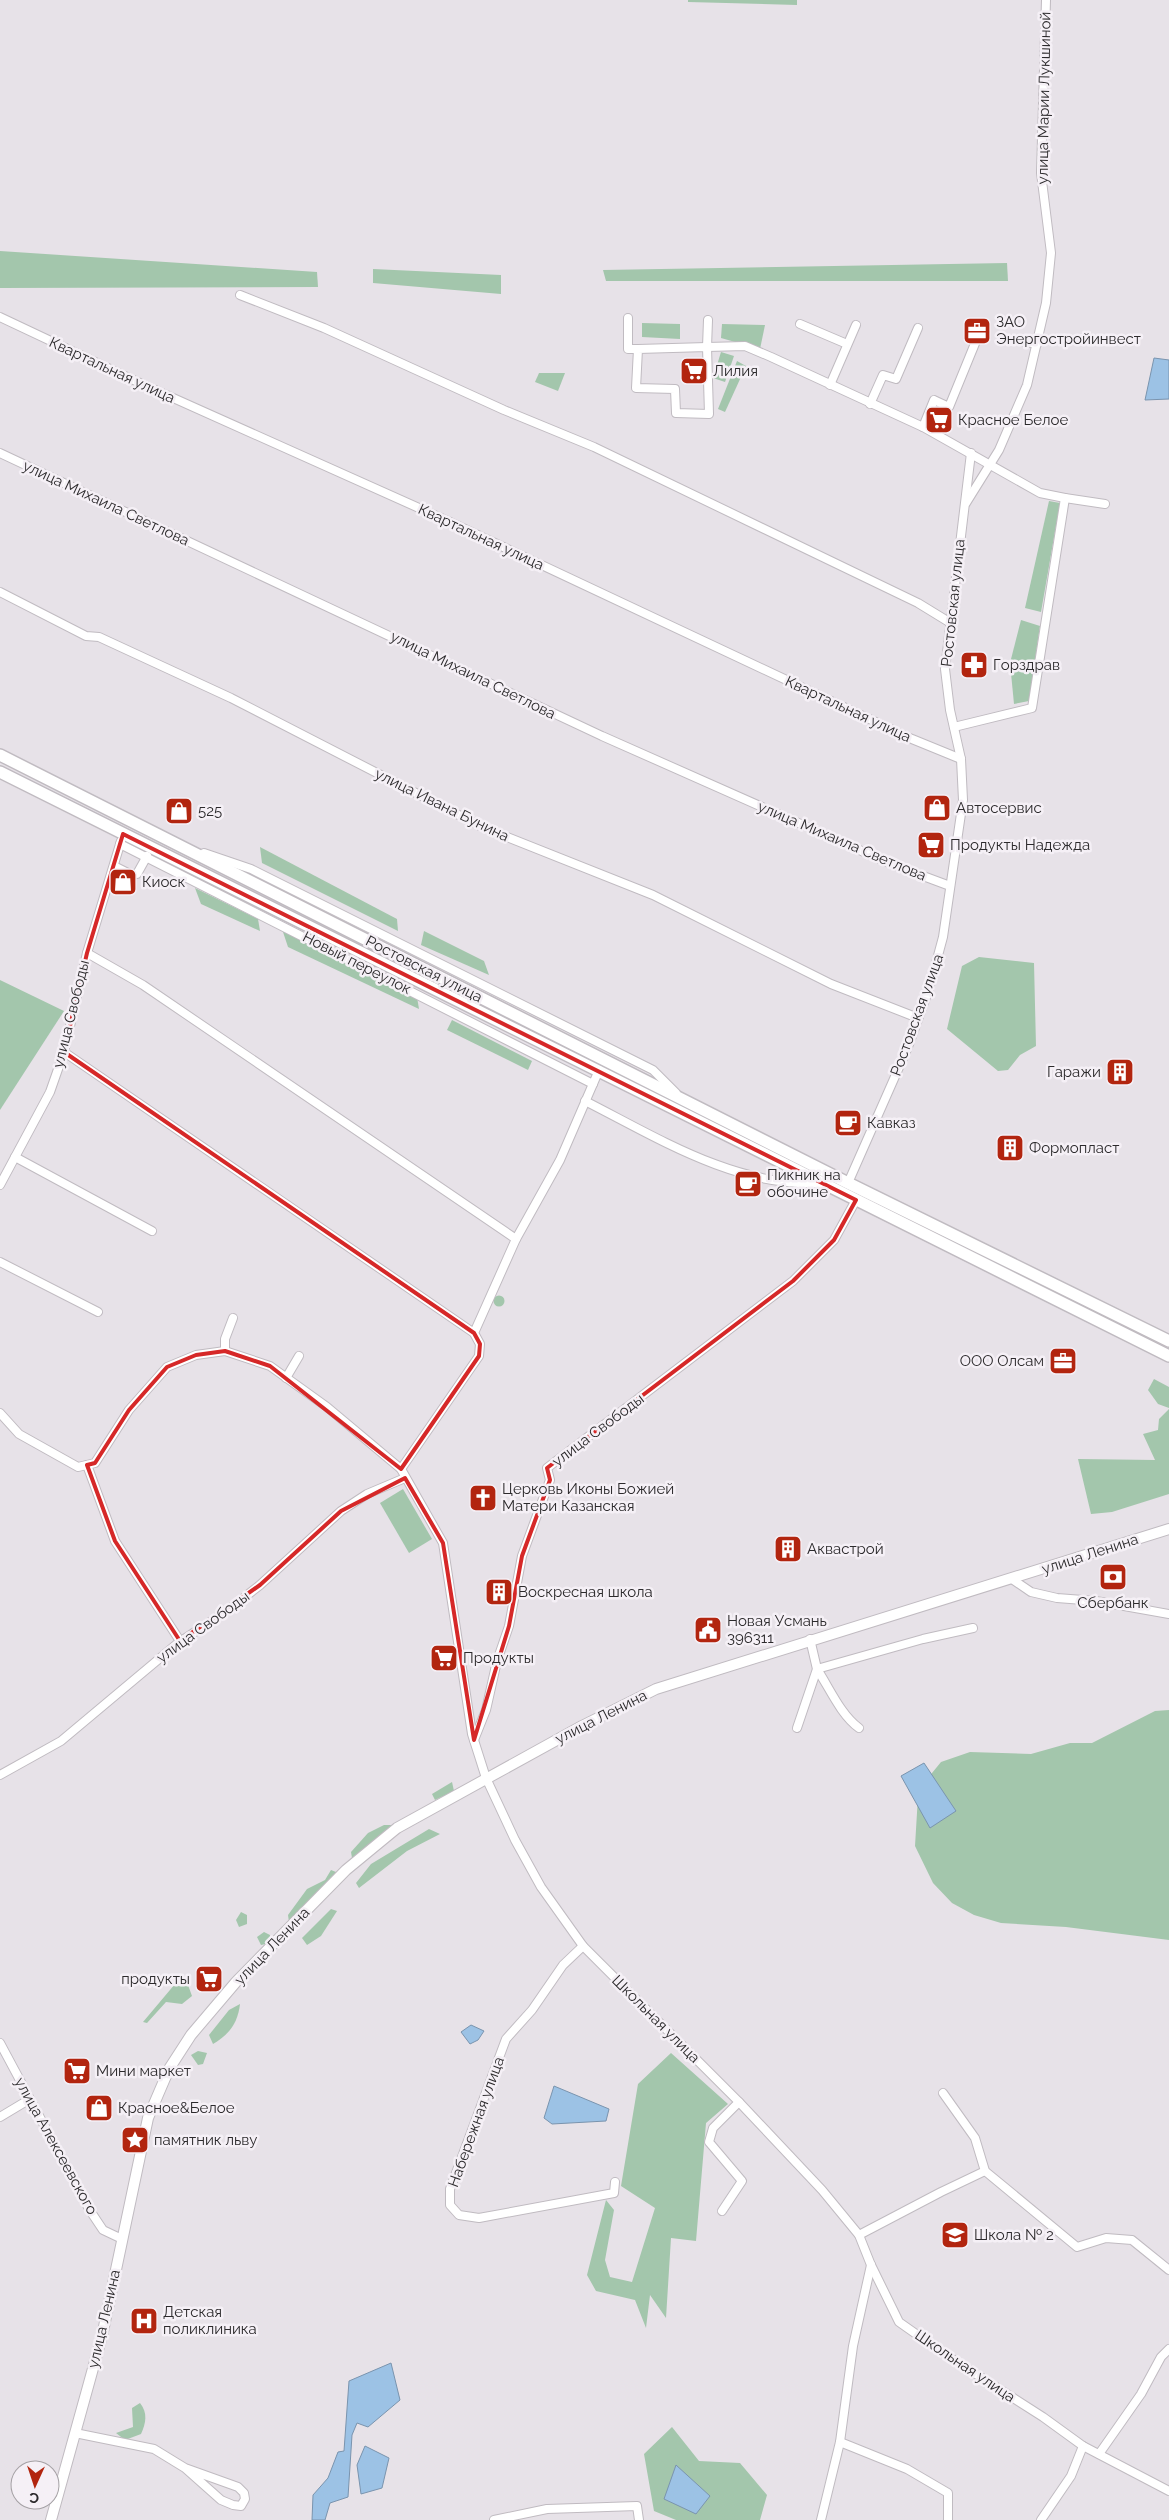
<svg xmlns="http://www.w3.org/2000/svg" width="1169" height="2520" font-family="Raleway,sans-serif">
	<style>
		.green { fill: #a3c6ac }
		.water { fill: #9cc2e5; stroke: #7a94ae }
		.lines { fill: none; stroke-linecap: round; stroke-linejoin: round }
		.minor-casing { stroke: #c0bbc1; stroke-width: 10 }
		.major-casing { stroke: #c0bbc1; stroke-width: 12 }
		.highway-casing { stroke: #c0bbc1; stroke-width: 14 }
		.minor { stroke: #fff; stroke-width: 8 }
		.major { stroke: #fff; stroke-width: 10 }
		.highway { stroke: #fff; stroke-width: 11 }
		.marked { fill: none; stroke: #d62828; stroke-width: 4; stroke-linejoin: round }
		.labels { text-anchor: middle; stroke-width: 5; stroke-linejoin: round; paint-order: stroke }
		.street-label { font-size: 15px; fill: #2c2a2c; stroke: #f5f0f6 }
		.poi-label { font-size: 15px; fill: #2c2a2c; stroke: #f5f0f6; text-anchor: start }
	</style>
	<rect width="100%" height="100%" fill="#e7e2e8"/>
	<g class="green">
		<path d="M 688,0 L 797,0 L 797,5 L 688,2 Z"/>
		<path d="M 0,251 L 317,272 L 318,287 L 0,288 Z"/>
		<path d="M 1007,263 L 1008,281 L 606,281 L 603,270 Z"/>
		<path d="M 373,269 L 501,275 L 501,294 L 373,283 Z"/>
		<path d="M 642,323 L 680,324 L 680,339 L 642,337 Z"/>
		<path d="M 722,324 L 765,325 L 760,349 L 721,338 Z"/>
		<path d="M 721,352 L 734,356 L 725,382 L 713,378 Z"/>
		<path d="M 737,361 L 746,366 L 725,412 L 718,409 Z"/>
		<path d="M 539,373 L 565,373 L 558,391 L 535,382 Z"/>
		<path d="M 1049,501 L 1060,503 L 1041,612 L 1025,608 Z"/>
		<path d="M 1021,620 L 1040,626 L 1029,701 L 1014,704 L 1010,663 Z"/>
		<path d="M 260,847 L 397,919 L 398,931 L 262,863 Z"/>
		<path d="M 195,888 L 258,919 L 260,931 L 201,904 Z"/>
		<path d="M 282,929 L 417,997 L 419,1009 L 288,947 Z"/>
		<path d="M 424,931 L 484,961 L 489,975 L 421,945 Z"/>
		<path d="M 979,957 L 1034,963 L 1036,1046 L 1020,1055 L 1008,1070 L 998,1071 L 947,1029 L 962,966 Z"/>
		<path d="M 0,980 L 64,1011 L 0,1110 Z"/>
		<path d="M 452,1020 L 532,1061 L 528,1070 L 447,1030 Z"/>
		<circle cx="499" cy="1301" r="5.5"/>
		<path d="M 1154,1379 L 1169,1387 L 1169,1408 L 1158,1404 L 1148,1390 Z"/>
		<path d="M 1169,1409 L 1169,1494 L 1112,1512 L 1091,1514 L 1078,1459 L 1155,1460 L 1143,1434 L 1158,1430 L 1159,1419 Z"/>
		<path d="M 403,1489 L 432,1539 L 409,1553 L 380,1503 Z"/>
		<path d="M 1169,1710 L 1169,1940 L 1066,1927 L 1001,1923 L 974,1915 L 952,1903 L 933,1883 L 915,1846 L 918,1796 L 923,1784 L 941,1762 L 970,1752 L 1031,1754 L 1070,1743 L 1092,1743 L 1155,1711 Z"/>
		<path d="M 452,1782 L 454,1791 L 435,1800 L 432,1794 Z"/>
		<path d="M 384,1825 L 395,1825 L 359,1856 L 352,1858 L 351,1852 L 368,1833 Z"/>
		<path d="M 429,1829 L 440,1834 L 407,1851 L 359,1888 L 356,1883 L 371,1864 Z"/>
		<path d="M 331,1870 L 336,1872 L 337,1876 L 289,1922 L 288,1915 L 307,1889 L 325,1880 Z"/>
		<path d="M 331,1909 L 337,1911 L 321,1936 L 307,1945 L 302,1938 Z"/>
		<path d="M 241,1912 L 247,1915 L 247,1924 L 239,1927 L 236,1920 Z"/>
		<path d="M 264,1932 L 270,1935 L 270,1943 L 261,1945 L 257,1937 Z"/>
		<path d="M 175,1984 L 188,1985 L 192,1996 L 182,2004 L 166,2002 L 147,2023 L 143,2022 Z"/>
		<path d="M 240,2004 C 238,2022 230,2034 213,2044 L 209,2035 L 229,2010 Z"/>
		<path d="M 198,2051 L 207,2053 L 203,2064 L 198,2065 L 191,2055 Z"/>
		<path d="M 671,2053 L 728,2104 L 706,2123 L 696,2241 L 671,2238 L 666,2318 L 650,2295 L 646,2328 L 635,2300 L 596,2291 L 587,2275 L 606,2200 L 614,2210 L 605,2260 L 610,2277 L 632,2282 L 655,2208 L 621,2186 L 638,2084 Z"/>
		<path d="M 140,2403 C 148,2413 146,2423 141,2434 L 125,2440 L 116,2433 L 133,2427 L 132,2408 Z"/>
		<path d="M 672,2427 L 699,2461 L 740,2463 L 767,2495 L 760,2520 L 676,2520 L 654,2511 L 644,2454 Z"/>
	</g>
	<g class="water">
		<path d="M 1154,358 L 1169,360 L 1169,399 L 1145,400 Z"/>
		<path d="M 924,1763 L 956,1811 L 930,1828 L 901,1776 Z"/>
		<path d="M 471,2025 L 484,2031 L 478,2040 L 470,2044 L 461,2032 Z"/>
		<path d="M 554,2086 L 609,2109 L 606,2121 L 552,2124 L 544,2118 Z"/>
		<path d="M 391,2363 L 400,2400 L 368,2427 L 357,2423 L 352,2435 L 348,2497 L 330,2503 L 325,2520 L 312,2520 L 313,2495 L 328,2478 L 338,2452 L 344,2451 L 349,2381 Z"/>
		<path d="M 365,2446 L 389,2458 L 382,2488 L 361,2494 L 357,2465 Z"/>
		<path d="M 676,2465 L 710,2496 L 696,2514 L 664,2499 Z"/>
	</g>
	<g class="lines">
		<defs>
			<g id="minor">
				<path d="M 240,295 L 324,328 L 504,410 L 594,447 L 918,603 L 949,622"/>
				<path d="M 0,317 L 142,384 L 448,521 L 912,739 L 961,759"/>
				<path d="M 628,318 L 628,349 L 638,349 L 636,388 L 675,389 L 676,413 L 709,414 L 707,347 L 638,349"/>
				<path d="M 708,320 L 707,347 L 745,346 L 771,357 L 923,427 L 1040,493 L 1065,498 L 1032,708 L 954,727"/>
				<path d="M 800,324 L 847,344"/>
				<path d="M 1012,339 L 1037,344"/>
				<path d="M 830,385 L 856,325"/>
				<path d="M 870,404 L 883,375 L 896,379 L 918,328"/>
				<path d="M 923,427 L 934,400 L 949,407 L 976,341"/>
				<path d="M 0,453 L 602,736 L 891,864 L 950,886"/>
				<path d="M 1065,498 L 1105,504"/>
				<path d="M 966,503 L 999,450 L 1027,385 L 1046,303 L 1051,253 L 1041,173 L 1046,0"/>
				<path d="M 0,592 L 86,636 L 99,637 L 231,698 L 482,827 L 653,895 L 831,984 L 918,1018"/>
				<path d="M 120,844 L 593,1084"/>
				<path d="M 204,853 L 251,869 L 653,1070 L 676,1093"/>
				<path d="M 114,866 L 130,874 L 137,874 L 147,856"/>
				<path d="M 87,953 L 143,985 L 516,1239"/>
				<path d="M 64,1052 L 474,1333"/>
				<path d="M 585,1101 C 658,1138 735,1187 819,1183"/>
				<path d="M 15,1157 L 152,1231"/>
				<path d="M 848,1183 L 908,1047 L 929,989 L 943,937 L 963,800 L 961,759 L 950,710 L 945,669 L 971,453"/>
				<path d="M 0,1185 L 50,1092 L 64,1052 L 87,953 L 121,841"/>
				<path d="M 0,1262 L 98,1312"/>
				<path d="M 225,1351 L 225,1339 L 233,1318"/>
				<path d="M 286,1378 L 299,1356"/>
				<path d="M 0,1413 L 19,1434 L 78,1467 L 95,1463 L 129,1410 L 167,1367 L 196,1355 L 225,1351 L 270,1366 L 327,1407 L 401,1469 L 443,1543 L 472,1734 L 486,1778 L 515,1840 L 541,1887 L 583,1946 L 739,2102 L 822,2190 L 859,2235 L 871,2265 L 899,2322 L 943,2353 L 1043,2417 L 1083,2446 L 1169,2491"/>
				<path d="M 87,1465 L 115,1541 L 180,1641"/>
				<path d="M 401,1469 L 479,1356 L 480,1344 L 474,1333 L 516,1239 L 560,1160 L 599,1070"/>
				<path d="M 1012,1579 L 1031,1592 L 1057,1598 L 1096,1601 L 1169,1614"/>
				<path d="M 810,1639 L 817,1669 L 923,1639 L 973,1628"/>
				<path d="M 797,1728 L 817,1669 C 830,1689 841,1715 859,1728"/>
				<path d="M 474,1740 L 486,1710 L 497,1661 L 509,1626 L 522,1556 L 550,1480 L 547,1468 L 793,1281 L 834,1240 L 856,1200"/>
				<path d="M 0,1775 L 61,1741 L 178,1643 L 227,1611 L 260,1585 L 341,1511 L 367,1494 L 405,1478"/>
				<path d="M 583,1946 L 563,1965 L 532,2010 L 506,2039 L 450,2189 L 450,2205 L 459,2215 L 479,2218 L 614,2193 L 615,2182"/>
				<path d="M 0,2043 L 89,2209 L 103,2230 L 122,2239"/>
				<path d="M 943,2093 L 975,2138 L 985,2171 L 1077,2247 L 1106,2238 L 1132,2240 L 1169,2270"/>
				<path d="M 0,2117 L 30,2099"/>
				<path d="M 722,2211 L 742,2181 L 709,2142 L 713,2128 L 739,2102"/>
				<path d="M 859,2235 L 941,2192 L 985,2171"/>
				<path d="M 75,2433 L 154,2449 L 185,2468 L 221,2500 L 233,2505 L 241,2506 L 245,2499 L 244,2493 L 238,2487 L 185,2468"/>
				<path d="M 840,2442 L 907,2469 L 948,2493 L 948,2520"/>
				<path d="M 1099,2454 L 1141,2394 L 1161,2357 L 1169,2349"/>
				<path d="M 494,2520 L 547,2509 L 637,2506 L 639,2520"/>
				<path d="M 821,2520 L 840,2442 L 853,2346 L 871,2265"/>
				<path d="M 1041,2520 L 1071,2476 L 1083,2446"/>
			</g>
			<path id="major" d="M 51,2520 L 102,2336 L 148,2118 L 169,2069 L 191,2035 L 236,1982 L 346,1870 L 397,1828 L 582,1726 L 656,1689 L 1169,1529"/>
			<g id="highway">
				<path d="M 0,755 L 848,1183 L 1169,1341"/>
				<path d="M 0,772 L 1169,1356"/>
			</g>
		</defs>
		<use href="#minor" class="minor-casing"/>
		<use href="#major" class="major-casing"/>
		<use href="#highway" class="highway-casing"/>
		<use href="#minor" class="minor"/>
		<use href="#major" class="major"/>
		<use href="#highway" class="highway"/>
	</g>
	<path class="marked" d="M 123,834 L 856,1200 L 834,1240 L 793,1281 L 547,1468 L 550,1480 L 522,1556 L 509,1626 L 474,1740 L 443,1543 L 405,1478 L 341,1511 L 260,1585 L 180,1641 L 115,1541 L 87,1465 L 95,1463 L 129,1410 L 167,1367 L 196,1355 L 225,1351 L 270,1366 L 401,1469 L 479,1356 L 480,1344 L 474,1333 L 64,1052 L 87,953 Z"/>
	<defs>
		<symbol id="office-square" viewBox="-11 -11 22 22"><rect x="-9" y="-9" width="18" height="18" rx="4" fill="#b2250f" stroke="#f5f0f6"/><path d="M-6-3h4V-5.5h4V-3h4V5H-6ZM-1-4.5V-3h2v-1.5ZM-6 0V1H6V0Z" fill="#fff"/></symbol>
		<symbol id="supermarket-square" viewBox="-11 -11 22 22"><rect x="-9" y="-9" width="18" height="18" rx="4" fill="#b2250f" stroke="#f5f0f6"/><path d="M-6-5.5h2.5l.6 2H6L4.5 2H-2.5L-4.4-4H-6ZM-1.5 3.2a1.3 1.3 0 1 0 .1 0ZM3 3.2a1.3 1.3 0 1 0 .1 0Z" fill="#fff"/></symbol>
		<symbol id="pharmacy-square" viewBox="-11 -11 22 22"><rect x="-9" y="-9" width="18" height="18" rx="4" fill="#b2250f" stroke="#f5f0f6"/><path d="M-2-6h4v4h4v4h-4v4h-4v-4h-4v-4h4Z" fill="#fff"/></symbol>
		<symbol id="shop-square" viewBox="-11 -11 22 22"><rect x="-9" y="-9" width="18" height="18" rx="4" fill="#b2250f" stroke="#f5f0f6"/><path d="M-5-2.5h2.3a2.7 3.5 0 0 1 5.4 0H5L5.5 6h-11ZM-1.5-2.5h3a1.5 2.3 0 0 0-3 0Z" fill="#fff"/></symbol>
		<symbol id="building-square" viewBox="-11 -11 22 22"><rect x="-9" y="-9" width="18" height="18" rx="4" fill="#b2250f" stroke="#f5f0f6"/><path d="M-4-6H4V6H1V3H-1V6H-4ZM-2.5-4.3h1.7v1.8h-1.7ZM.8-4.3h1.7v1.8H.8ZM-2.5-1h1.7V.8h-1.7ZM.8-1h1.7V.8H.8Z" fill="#fff"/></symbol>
		<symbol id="cafe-square" viewBox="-11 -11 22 22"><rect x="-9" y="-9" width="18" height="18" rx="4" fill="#b2250f" stroke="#f5f0f6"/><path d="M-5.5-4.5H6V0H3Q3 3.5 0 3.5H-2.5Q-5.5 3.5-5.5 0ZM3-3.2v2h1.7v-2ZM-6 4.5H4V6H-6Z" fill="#fff"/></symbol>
		<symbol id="church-square" viewBox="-11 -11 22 22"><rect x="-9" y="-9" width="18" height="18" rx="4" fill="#b2250f" stroke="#f5f0f6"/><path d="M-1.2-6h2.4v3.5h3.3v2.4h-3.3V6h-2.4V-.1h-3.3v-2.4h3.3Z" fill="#fff"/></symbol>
		<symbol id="bank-square" viewBox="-11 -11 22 22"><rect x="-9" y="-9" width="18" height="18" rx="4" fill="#b2250f" stroke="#f5f0f6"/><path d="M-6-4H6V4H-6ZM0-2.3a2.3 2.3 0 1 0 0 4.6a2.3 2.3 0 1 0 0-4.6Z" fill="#fff"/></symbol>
		<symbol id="civic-square" viewBox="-11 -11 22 22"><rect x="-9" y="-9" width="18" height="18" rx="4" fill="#b2250f" stroke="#f5f0f6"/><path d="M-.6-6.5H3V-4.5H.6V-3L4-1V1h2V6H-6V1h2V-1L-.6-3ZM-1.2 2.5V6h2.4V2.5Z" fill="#fff"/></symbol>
		<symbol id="sight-square" viewBox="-11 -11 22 22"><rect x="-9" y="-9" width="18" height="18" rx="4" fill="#b2250f" stroke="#f5f0f6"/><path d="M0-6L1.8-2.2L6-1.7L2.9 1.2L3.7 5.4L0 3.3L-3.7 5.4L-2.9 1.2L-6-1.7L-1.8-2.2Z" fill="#fff"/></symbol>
		<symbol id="school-square" viewBox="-11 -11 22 22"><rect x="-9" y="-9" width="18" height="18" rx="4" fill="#b2250f" stroke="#f5f0f6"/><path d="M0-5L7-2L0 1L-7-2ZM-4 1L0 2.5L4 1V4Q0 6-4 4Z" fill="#fff"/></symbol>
		<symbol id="hospital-square" viewBox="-11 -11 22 22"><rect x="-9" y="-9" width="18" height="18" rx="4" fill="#b2250f" stroke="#f5f0f6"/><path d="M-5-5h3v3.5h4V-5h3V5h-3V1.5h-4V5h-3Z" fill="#fff"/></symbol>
	</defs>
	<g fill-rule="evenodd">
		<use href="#office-square" x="961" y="315" width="32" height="32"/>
		<use href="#supermarket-square" x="678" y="355" width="32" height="32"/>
		<use href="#supermarket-square" x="923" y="404" width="32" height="32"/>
		<use href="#pharmacy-square" x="958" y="649" width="32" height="32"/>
		<use href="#shop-square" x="921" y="792" width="32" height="32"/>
		<use href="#shop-square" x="163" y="795" width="32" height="32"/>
		<use href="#supermarket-square" x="915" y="829" width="32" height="32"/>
		<use href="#shop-square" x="107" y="866" width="32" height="32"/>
		<use href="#building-square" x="1104" y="1056" width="32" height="32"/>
		<use href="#cafe-square" x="832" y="1107" width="32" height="32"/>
		<use href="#building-square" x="994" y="1132" width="32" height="32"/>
		<use href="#cafe-square" x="732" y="1168" width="32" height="32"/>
		<use href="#office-square" x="1047" y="1345" width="32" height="32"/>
		<use href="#church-square" x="467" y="1482" width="32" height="32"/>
		<use href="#building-square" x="772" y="1533" width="32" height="32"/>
		<use href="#bank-square" x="1097" y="1561" width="32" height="32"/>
		<use href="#building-square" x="483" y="1576" width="32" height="32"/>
		<use href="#civic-square" x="692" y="1614" width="32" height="32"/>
		<use href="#supermarket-square" x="428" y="1642" width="32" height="32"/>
		<use href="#supermarket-square" x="193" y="1963" width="32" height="32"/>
		<use href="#supermarket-square" x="61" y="2055" width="32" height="32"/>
		<use href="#shop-square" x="83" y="2092" width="32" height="32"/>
		<use href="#sight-square" x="119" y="2124" width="32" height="32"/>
		<use href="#school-square" x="939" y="2219" width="32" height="32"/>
		<use href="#hospital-square" x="128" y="2305" width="32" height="32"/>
	</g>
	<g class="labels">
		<g class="street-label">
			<text transform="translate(1044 98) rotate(-89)" y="5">улица Марии Лукшиной</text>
			<text transform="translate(112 370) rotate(25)" y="5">Квартальная улица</text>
			<text transform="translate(106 503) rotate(25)" y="5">улица Михаила Светлова</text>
			<text transform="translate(481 537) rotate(25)" y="5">Квартальная улица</text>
			<text transform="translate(953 603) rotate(-84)" y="5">Ростовская улица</text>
			<text transform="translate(473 675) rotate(26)" y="5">улица Михаила Светлова</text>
			<text transform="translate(848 709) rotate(25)" y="5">Квартальная улица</text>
			<text transform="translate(442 805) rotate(26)" y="5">улица Ивана Бунина</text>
			<text transform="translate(842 841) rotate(23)" y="5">улица Михаила Светлова</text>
			<text transform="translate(357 963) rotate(27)" y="5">Новый переулок</text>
			<text transform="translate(424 969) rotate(27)" y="5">Ростовская улица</text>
			<text transform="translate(71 1014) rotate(-76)" y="5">улица Свободы</text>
			<text transform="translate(917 1015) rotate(-70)" y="5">Ростовская улица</text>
			<text transform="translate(598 1430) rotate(-37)" y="5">улица Свободы</text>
			<text transform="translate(1090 1554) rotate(-18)" y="5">улица Ленина</text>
			<text transform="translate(203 1627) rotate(-36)" y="5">улица Свободы</text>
			<text transform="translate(601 1717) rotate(-27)" y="5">улица Ленина</text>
			<text transform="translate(272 1946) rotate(-46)" y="5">улица Ленина</text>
			<text transform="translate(656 2019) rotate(45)" y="5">Школьная улица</text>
			<text transform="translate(476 2122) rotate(-70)" y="5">Набережная улица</text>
			<text transform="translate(56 2146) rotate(61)" y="5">улица Алексеевского</text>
			<text transform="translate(104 2319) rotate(-77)" y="5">улица Ленина</text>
			<text transform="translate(965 2366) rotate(34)" y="5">Школьная улица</text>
		</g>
		<g class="poi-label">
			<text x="996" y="327">ЗАО<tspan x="996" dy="17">Энергостройинвест</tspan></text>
			<text x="713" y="376">Лилия</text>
			<text x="958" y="425">Красное Белое</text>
			<text x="993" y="670">Горздрав</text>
			<text x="956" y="813">Автосервис</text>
			<text x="198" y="816">525</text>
			<text x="950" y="850">Продукты Надежда</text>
			<text x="142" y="887">Киоск</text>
			<text x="1101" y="1077" text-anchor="end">Гаражи</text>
			<text x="867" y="1128">Кавказ</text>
			<text x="1029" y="1153">Формопласт</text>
			<text x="767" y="1180">Пикник на<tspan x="767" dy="17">обочине</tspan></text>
			<text x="1044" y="1366" text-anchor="end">ООО Олсам</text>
			<text x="502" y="1494">Церковь Иконы Божией<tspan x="502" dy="17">Матери Казанская</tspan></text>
			<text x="807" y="1554">Аквастрой</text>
			<text x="518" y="1597">Воскресная школа</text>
			<text x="1113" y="1608" text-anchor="middle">Сбербанк</text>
			<text x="727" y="1626">Новая Усмань<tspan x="727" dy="17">396311</tspan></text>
			<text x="463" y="1663">Продукты</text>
			<text x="190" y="1984" text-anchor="end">продукты</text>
			<text x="96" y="2076">Мини маркет</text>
			<text x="118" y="2113">Красное&amp;Белое</text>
			<text x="154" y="2145">памятник льву</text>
			<text x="974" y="2240">Школа № 2</text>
			<text x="163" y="2317">Детская<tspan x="163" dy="17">поликлиника</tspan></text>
		</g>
	</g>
	<g transform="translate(35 2485) rotate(183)"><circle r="24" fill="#f5f0f6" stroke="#a5a1a5"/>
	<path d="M0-4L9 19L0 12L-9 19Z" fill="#b2250f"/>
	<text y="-8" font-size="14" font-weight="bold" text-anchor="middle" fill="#2c2a2c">С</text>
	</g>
</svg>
